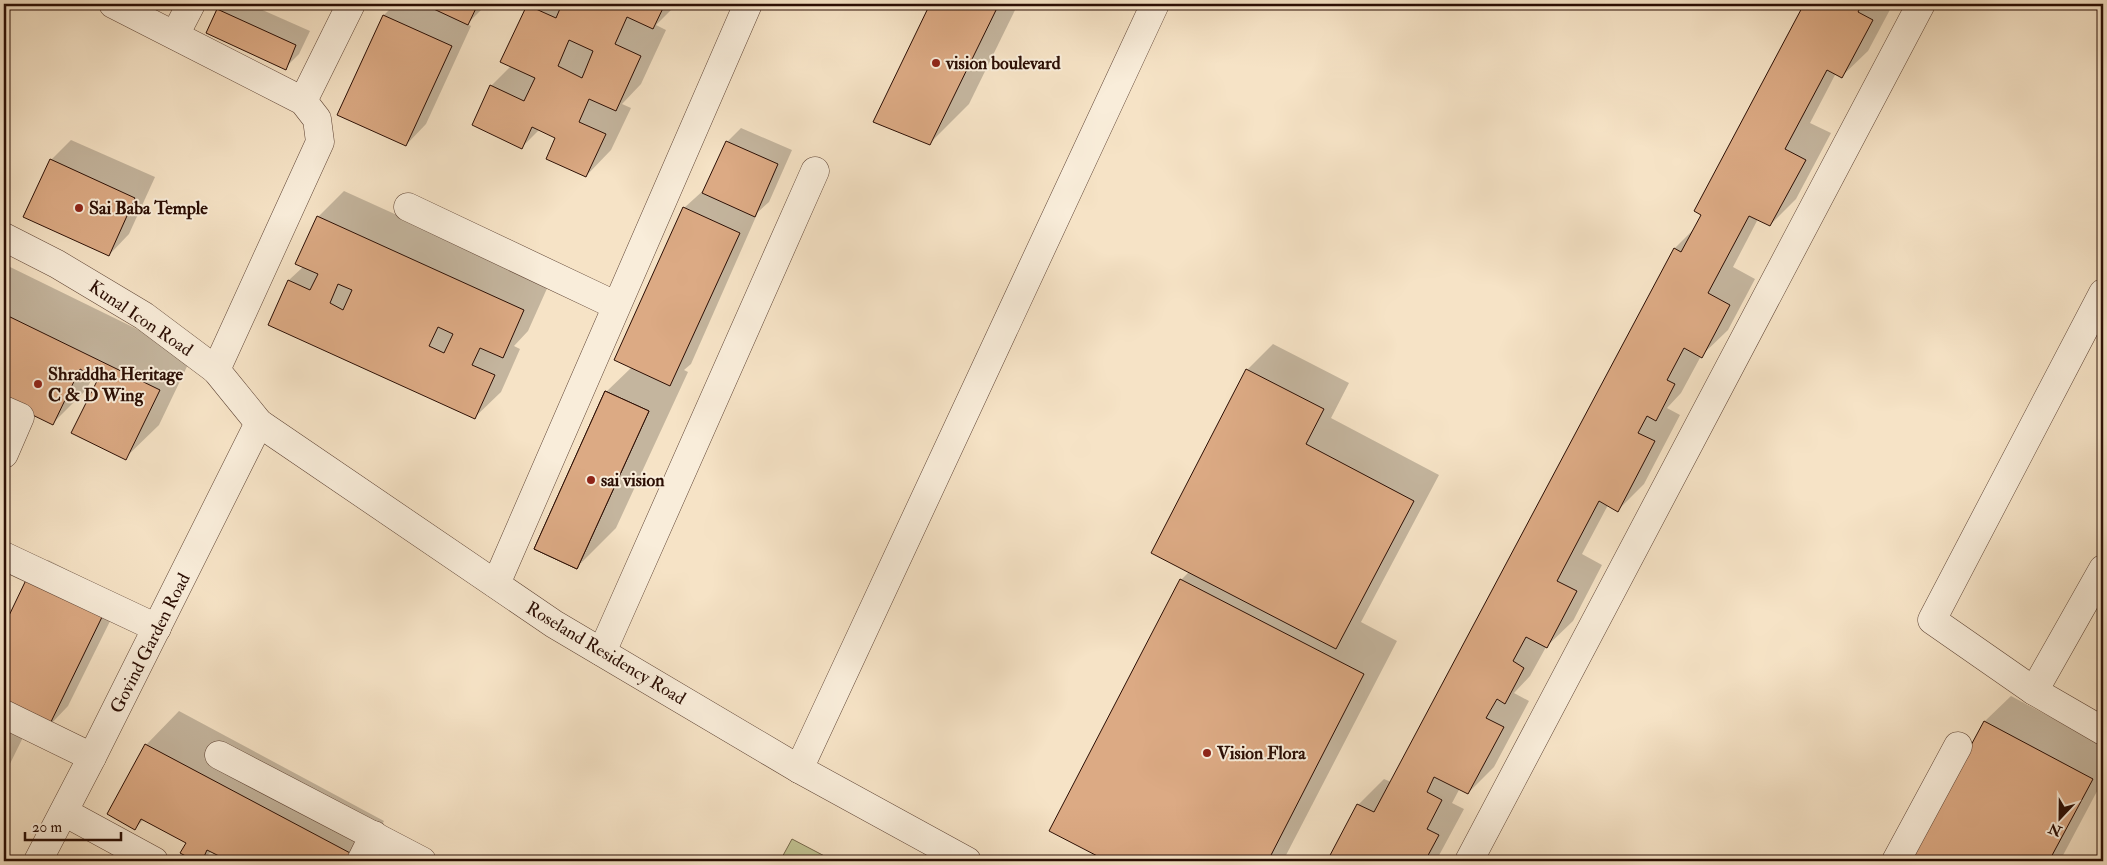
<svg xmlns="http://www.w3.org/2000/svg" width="2107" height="865" font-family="'IM FELL Double Pica',serif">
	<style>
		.grass { fill: #c1c392; stroke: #76684b }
		.shadow { fill: #0003 }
		.building { fill: #dcaa84; stroke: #2b0e04; fill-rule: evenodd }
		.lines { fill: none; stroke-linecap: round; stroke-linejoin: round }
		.minor-casing { stroke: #5e4334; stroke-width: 29 }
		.minor { stroke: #f9edda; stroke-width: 28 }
		.poi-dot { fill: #8f2418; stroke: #f9edda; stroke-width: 2 }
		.labels { text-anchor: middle; stroke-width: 4; stroke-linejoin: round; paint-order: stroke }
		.poi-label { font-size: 18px; font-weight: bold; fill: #2b0e04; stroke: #f9edda; text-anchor: start }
		.street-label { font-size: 18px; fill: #2b0e04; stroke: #f9edda }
	</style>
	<rect width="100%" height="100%" fill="#f6e3c6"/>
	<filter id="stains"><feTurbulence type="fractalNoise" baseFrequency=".004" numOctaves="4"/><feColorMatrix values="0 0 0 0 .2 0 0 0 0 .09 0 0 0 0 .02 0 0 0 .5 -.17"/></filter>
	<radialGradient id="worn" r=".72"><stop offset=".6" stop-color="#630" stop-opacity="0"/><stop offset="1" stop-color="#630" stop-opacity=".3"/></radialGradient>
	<path class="grass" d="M 792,839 L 834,861 L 780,861 Z"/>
	<g class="shadow">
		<path d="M 165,4 L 182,4 L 176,9 Z"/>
		<path d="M 224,4 L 249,4 L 310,31 L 299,54 L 285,68 L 218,10 Z"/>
		<path d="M 395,4 L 487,4 L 467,24 L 471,26 L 426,124 L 406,145 L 384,15 Z"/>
		<path d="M 529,4 L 677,4 L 656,25 L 666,30 L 641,84 L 622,104 L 631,108 L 611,150 L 586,176 L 556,137 L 540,129 L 522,147 L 491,86 L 511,66 Z"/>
		<path d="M 931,4 L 1018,4 L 969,104 L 930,143 L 874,121 Z"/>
		<path d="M 1805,4 L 1893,4 L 1868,51 L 1842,76 L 1836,73 L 1810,123 L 1831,133 L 1796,199 L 1770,225 L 1758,219 L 1733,267 L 1755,279 L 1728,330 L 1701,356 L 1681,393 L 1667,408 L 1680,415 L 1644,484 L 1618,510 L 1608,505 L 1582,554 L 1602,565 L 1573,621 L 1546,647 L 1530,676 L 1514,693 L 1529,701 L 1494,767 L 1468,793 L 1460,788 L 1452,803 L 1464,809 L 1436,861 L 1328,861 L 1358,805 L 1384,779 L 1391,782 L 1675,248 L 1696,227 L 1703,215 L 1695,210 Z"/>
		<path d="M 741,128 L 792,150 L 769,202 L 758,212 L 691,364 L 684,370 L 688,372 L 616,528 L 577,567 L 606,392 L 632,367 L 684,208 L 706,188 L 727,142 Z"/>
		<path d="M 71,140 L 155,177 L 129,234 L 109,255 L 51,160 Z"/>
		<path d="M 344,191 L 549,284 L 528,331 L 514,346 L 520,349 L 501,392 L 475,417 L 269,324 L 289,280 L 303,267 L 318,217 Z"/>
		<path d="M 4,264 L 192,356 L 159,425 L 125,458 L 100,378 L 94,375 L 86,390 L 53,423 L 4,399 Z"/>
		<path d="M 1273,344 L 1349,383 L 1331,418 L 1439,475 L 1361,622 L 1397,641 L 1283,861 L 1110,861 L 1051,831 L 1181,580 L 1189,572 L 1153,553 L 1247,370 Z"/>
		<path d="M 48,560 L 122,597 L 68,706 L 48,727 L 32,719 L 4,776 L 4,629 L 27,581 Z"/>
		<path d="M 2011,696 L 2103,745 L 2103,780 L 2060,861 L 1910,861 L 1985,721 Z"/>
		<path d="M 179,711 L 384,821 L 362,861 L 220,861 L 223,856 L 212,851 L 201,861 L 198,861 L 182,853 L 188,842 L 144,819 L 135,828 L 146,745 Z"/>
		<path d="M 397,845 L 428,861 L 381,861 Z"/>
	</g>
	<g class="building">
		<path d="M 423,4 L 478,4 L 468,25 Z"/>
		<path d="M 562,4 L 665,4 L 653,29 L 627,17 L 615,44 L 641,56 L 616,111 L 589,99 L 579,122 L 606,134 L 586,177 L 546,159 L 555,138 L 532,127 L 522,149 L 472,125 L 490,85 L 524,101 L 535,78 L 500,62 L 527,5 L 556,18 ZM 569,40 L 593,51 L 582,78 L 558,66 Z"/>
		<path d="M 930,4 L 999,4 L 930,145 L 873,122 Z"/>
		<path d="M 1804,4 L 1862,4 L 1858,12 L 1873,20 L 1842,78 L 1827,70 L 1785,149 L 1806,160 L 1770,226 L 1749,216 L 1708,293 L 1730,305 L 1702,358 L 1684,348 L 1667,380 L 1675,384 L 1656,421 L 1647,416 L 1638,433 L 1655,441 L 1618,512 L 1599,501 L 1557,581 L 1577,591 L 1547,648 L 1526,637 L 1513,661 L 1524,668 L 1505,704 L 1497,699 L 1486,718 L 1504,727 L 1468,794 L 1434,777 L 1427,792 L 1442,800 L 1427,829 L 1439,835 L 1425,861 L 1327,861 L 1357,804 L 1374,812 L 1674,248 L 1681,252 L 1701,215 L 1694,211 Z"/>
		<path d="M 217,9 L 296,45 L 286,70 L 206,33 Z"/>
		<path d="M 383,15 L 452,46 L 406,146 L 337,115 Z"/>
		<path d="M 726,141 L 778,164 L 755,217 L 702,193 Z"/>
		<path d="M 50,159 L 135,198 L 109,256 L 23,217 Z"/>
		<path d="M 683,207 L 740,233 L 670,386 L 614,360 Z"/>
		<path d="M 317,216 L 524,310 L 503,358 L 480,348 L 472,365 L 495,375 L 475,419 L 268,325 L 288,280 L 310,290 L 318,274 L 295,264 ZM 338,284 L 352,290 L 343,310 L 330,303 ZM 438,327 L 453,334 L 444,353 L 429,346 Z"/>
		<path d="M 4,314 L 160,390 L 126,460 L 71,433 L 98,379 L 80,369 L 53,425 L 4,401 Z"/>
		<path d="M 1246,369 L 1324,409 L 1306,444 L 1414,501 L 1336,649 L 1151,553 Z"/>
		<path d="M 605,391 L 649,411 L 577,569 L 534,549 Z"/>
		<path d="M 605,391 L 649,411 L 577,569 L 534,549 Z"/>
		<path d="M 1180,579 L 1364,674 L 1268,861 L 1107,861 L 1049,831 Z"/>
		<path d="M 26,580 L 102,617 L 48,728 L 4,706 L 4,626 Z"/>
		<path d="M 1984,721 L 2093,779 L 2049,861 L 1909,861 Z"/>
		<path d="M 145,744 L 352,854 L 348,861 L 219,861 L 221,857 L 207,850 L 202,861 L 195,861 L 180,853 L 186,843 L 141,819 L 135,830 L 107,814 Z"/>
	</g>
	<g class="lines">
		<defs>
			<g id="minor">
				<path d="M 113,4 L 303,101 L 317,119 L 320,142 L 216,370"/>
				<path d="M 175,35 L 191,4"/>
				<path d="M 303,101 L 351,4"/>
				<path d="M 408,207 L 615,305"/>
				<path d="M 4,237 L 57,264 L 144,316 L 216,370 L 259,423 L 554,624 L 799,769 L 967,861"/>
				<path d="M 2103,293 L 1932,620 L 2034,691 L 2103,731"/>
				<path d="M 4,410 L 20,417 L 4,454"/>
				<path d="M 4,556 L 157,628"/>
				<path d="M 496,584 L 748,4"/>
				<path d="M 602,652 L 815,171"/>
				<path d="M 2034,691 L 2103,569"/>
				<path d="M 4,714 L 92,757"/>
				<path d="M 219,755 L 422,861"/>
				<path d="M 799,769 L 1155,4"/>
				<path d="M 64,812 L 154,861"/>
				<path d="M 38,861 L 92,757 L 259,423"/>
				<path d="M 361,861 L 374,835"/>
				<path d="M 1469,861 L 1921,4"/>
				<path d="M 1896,861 L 1958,746"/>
			</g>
		</defs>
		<use href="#minor" class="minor-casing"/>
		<use href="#minor" class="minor"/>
	</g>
	<g class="poi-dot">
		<circle cx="936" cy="63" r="5"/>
		<circle cx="79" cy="208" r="5"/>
		<circle cx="38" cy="384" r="5"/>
		<circle cx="591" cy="480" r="5"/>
		<circle cx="1207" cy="753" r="5"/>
	</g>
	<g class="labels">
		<g class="poi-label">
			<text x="946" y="69">vision boulevard</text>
			<text x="89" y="214">Sai Baba Temple</text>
			<text x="48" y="380">Shraddha Heritage<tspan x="48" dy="21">C &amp; D Wing</tspan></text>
			<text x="601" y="486">sai vision</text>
			<text x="1217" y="759">Vision Flora</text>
		</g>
		<g class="street-label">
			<text transform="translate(141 318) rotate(34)" y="6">Kunal Icon Road</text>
			<text transform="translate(150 643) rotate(-63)" y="6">Govind Garden Road</text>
			<text transform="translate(606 653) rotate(31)" y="6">Roseland Residency Road</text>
		</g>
	</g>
	<rect width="2107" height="865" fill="none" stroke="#f6e3c6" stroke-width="20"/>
	<rect x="5" y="5" width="2097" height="855" fill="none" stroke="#2b0e04" stroke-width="2.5"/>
	<rect x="10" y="10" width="2087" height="845" fill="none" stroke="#2b0e04"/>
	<g transform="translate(2060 818) rotate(202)" stroke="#f9edda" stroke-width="4" paint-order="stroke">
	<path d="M0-4L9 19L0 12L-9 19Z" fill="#2b0e04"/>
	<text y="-8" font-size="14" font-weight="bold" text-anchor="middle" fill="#2b0e04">N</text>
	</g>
	<path d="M25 832v8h96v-8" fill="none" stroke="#2b0e04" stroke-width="2.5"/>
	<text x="32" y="832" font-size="15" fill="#2b0e04" stroke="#f9edda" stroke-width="4" paint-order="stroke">20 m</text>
	<rect width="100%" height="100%" filter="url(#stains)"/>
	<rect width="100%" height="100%" fill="url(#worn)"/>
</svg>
